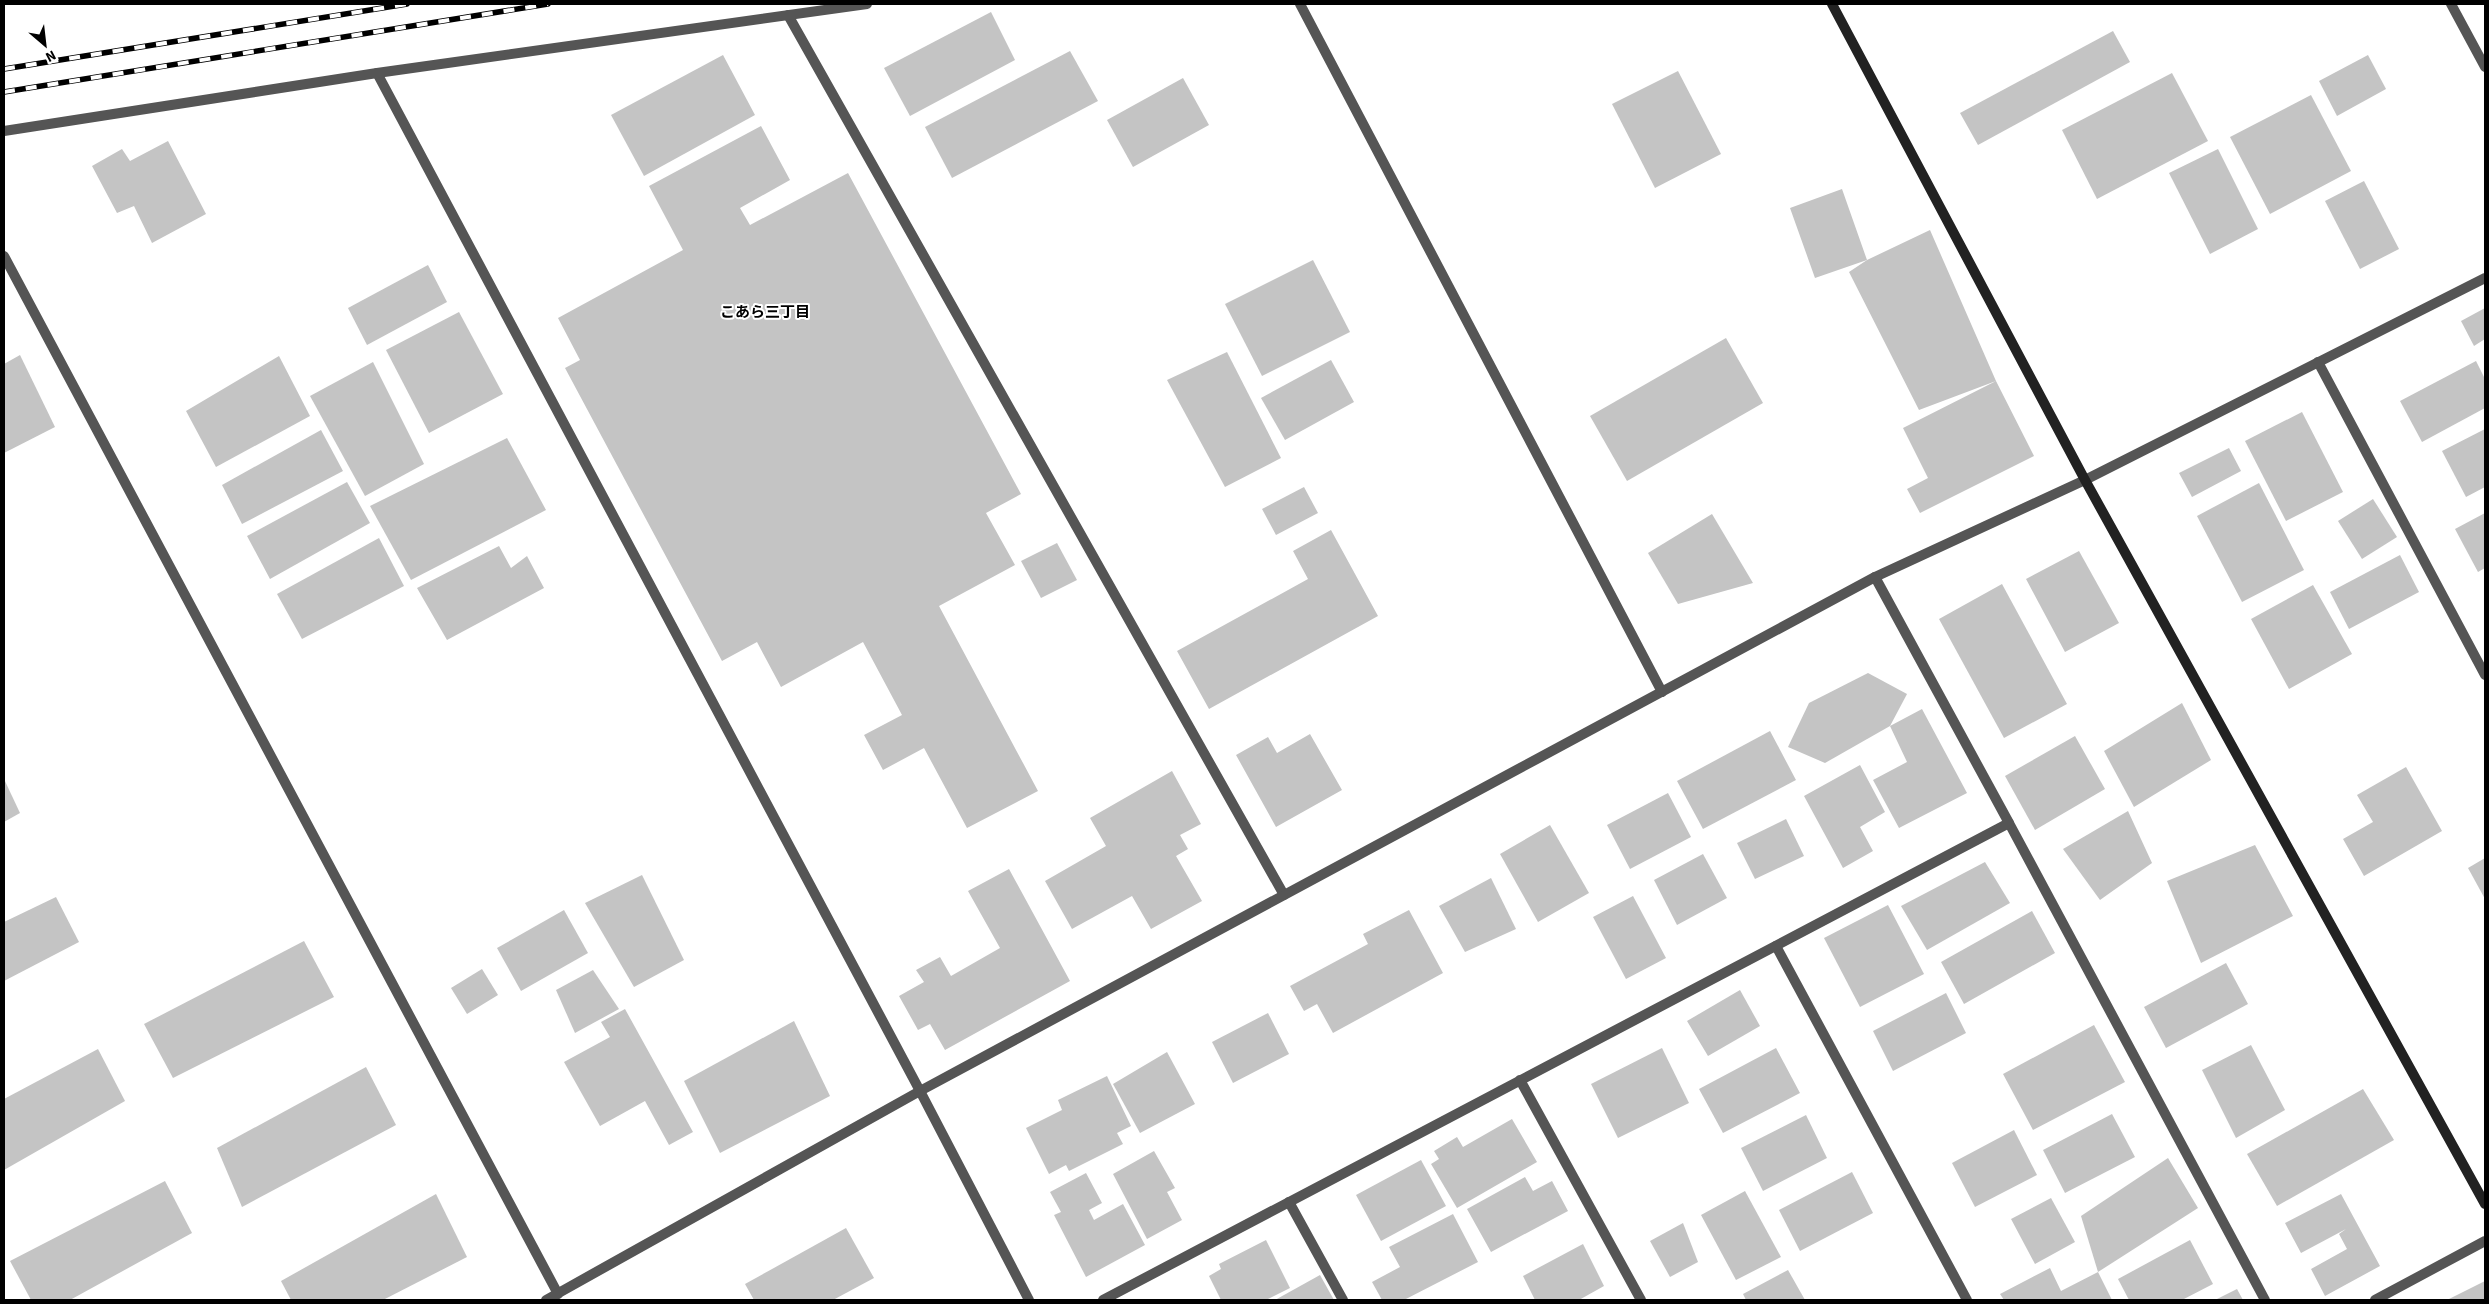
<svg xmlns="http://www.w3.org/2000/svg" width="2489" height="1304" font-family="'Source Sans 3','Noto Sans JP',sans-serif">
	<style>
		.building { fill: #c4c4c4 }
		.lines { fill: none; stroke-linecap: round; stroke-linejoin: round }
		.lane { stroke: #555; stroke-width: 10 }
		.street { stroke: #555; stroke-width: 10 }
		.secondary { stroke: #222; stroke-width: 10 }
		.rail-casing { stroke: #000; stroke-width: 5.5 }
		.rail { stroke: #fff; stroke-width: 4; stroke-dasharray: 11; stroke-linecap: butt }
		.labels { text-anchor: middle; stroke-width: 4; stroke-linejoin: round; paint-order: stroke }
		.neighbourhood-label { font-size: 15px; font-weight: bold; fill: #000; stroke: #fff }
	</style>
	<rect width="100%" height="100%" fill="#fff"/>
	<g class="building">
		<path d="M 991,12 L 1015,60 L 910,116 L 884,68 Z"/>
		<path d="M 2113,31 L 2130,62 L 1978,145 L 1960,113 Z"/>
		<path d="M 1070,51 L 1098,101 L 952,178 L 925,127 Z"/>
		<path d="M 723,55 L 755,115 L 644,176 L 611,115 Z"/>
		<path d="M 2368,55 L 2386,89 L 2337,116 L 2319,81 Z"/>
		<path d="M 1678,71 L 1721,154 L 1655,188 L 1612,104 Z"/>
		<path d="M 2172,73 L 2208,141 L 2097,199 L 2062,130 Z"/>
		<path d="M 1183,78 L 1209,125 L 1133,167 L 1107,120 Z"/>
		<path d="M 2311,95 L 2351,171 L 2270,214 L 2230,137 Z"/>
		<path d="M 761,126 L 790,180 L 740,208 L 750,225 L 848,173 L 1021,494 L 986,513 L 1015,565 L 939,606 L 1038,791 L 967,828 L 924,748 L 883,770 L 864,735 L 902,715 L 863,642 L 781,687 L 757,642 L 722,661 L 565,368 L 580,360 L 558,318 L 683,250 L 649,186 Z"/>
		<path d="M 168,141 L 206,214 L 152,243 L 134,206 L 117,213 L 92,166 L 122,149 L 130,161 Z"/>
		<path d="M 2218,149 L 2258,229 L 2210,254 L 2169,173 Z"/>
		<path d="M 2364,181 L 2399,249 L 2360,269 L 2325,201 Z"/>
		<path d="M 1842,189 L 1867,260 L 1930,230 L 1996,381 L 2034,456 L 1920,513 L 1907,489 L 1928,478 L 1903,428 L 1996,381 L 1919,410 L 1849,272 L 1867,260 L 1815,278 L 1790,208 Z"/>
		<path d="M 1313,260 L 1350,332 L 1262,376 L 1225,304 Z"/>
		<path d="M 428,265 L 447,302 L 367,345 L 348,308 Z"/>
		<path d="M 2485,308 L 2485,339 L 2474,346 L 2461,321 Z"/>
		<path d="M 459,312 L 503,394 L 429,433 L 386,350 Z"/>
		<path d="M 1726,338 L 1763,403 L 1627,481 L 1590,416 Z"/>
		<path d="M 1227,352 L 1281,458 L 1225,487 L 1167,380 Z"/>
		<path d="M 20,355 L 55,427 L 4,453 L 4,364 Z"/>
		<path d="M 279,356 L 310,416 L 216,467 L 186,411 Z"/>
		<path d="M 1331,360 L 1354,402 L 1285,440 L 1261,398 Z"/>
		<path d="M 2476,361 L 2485,379 L 2485,408 L 2422,442 L 2400,401 Z"/>
		<path d="M 373,362 L 424,464 L 365,496 L 310,396 Z"/>
		<path d="M 2302,412 L 2343,492 L 2286,521 L 2245,441 Z"/>
		<path d="M 2485,429 L 2485,487 L 2466,497 L 2442,451 Z"/>
		<path d="M 321,430 L 343,471 L 242,524 L 222,485 Z"/>
		<path d="M 507,438 L 546,510 L 411,580 L 370,506 Z"/>
		<path d="M 2229,448 L 2241,471 L 2192,497 L 2179,473 Z"/>
		<path d="M 347,482 L 370,523 L 270,579 L 247,536 Z"/>
		<path d="M 2259,483 L 2304,570 L 2242,602 L 2197,516 Z"/>
		<path d="M 1304,487 L 1318,513 L 1276,535 L 1262,509 Z"/>
		<path d="M 2373,499 L 2397,537 L 2362,559 L 2338,521 Z"/>
		<path d="M 2485,513 L 2485,568 L 2478,572 L 2455,529 Z"/>
		<path d="M 1712,514 L 1753,583 L 1678,604 L 1648,553 Z"/>
		<path d="M 1331,530 L 1378,616 L 1209,709 L 1177,651 L 1308,579 L 1293,551 Z"/>
		<path d="M 379,538 L 404,586 L 302,639 L 277,594 Z"/>
		<path d="M 1057,543 L 1077,580 L 1041,598 L 1021,561 Z"/>
		<path d="M 499,546 L 511,568 L 527,556 L 544,588 L 447,640 L 417,588 Z"/>
		<path d="M 2079,551 L 2119,623 L 2065,652 L 2026,579 Z"/>
		<path d="M 2400,555 L 2419,592 L 2349,629 L 2330,592 Z"/>
		<path d="M 2002,584 L 2067,704 L 2004,738 L 1939,619 Z"/>
		<path d="M 2313,585 L 2352,654 L 2289,689 L 2251,619 Z"/>
		<path d="M 1868,673 L 1907,694 L 1890,726 L 1825,763 L 1788,747 L 1809,703 Z"/>
		<path d="M 2182,703 L 2211,760 L 2134,807 L 2104,751 Z"/>
		<path d="M 1922,709 L 1967,793 L 1899,828 L 1873,780 L 1907,762 L 1890,726 Z"/>
		<path d="M 1770,731 L 1796,780 L 1703,829 L 1677,781 Z"/>
		<path d="M 1310,734 L 1342,790 L 1276,827 L 1236,755 L 1268,737 L 1277,753 Z"/>
		<path d="M 2075,736 L 2105,789 L 2035,830 L 2005,776 Z"/>
		<path d="M 1860,765 L 1885,812 L 1860,827 L 1873,851 L 1843,868 L 1804,796 Z"/>
		<path d="M 2406,767 L 2442,831 L 2364,876 L 2343,839 L 2373,822 L 2357,795 Z"/>
		<path d="M 1172,771 L 1201,824 L 1180,835 L 1188,849 L 1176,856 L 1202,901 L 1151,929 L 1132,896 L 1072,929 L 1045,881 L 1106,846 L 1090,818 Z"/>
		<path d="M 4,779 L 20,813 L 4,822 Z"/>
		<path d="M 1668,793 L 1691,837 L 1630,869 L 1607,825 Z"/>
		<path d="M 2128,811 L 2152,863 L 2100,900 L 2063,849 Z"/>
		<path d="M 1786,819 L 1804,856 L 1755,879 L 1737,843 Z"/>
		<path d="M 1550,825 L 1589,893 L 1538,922 L 1500,854 Z"/>
		<path d="M 2255,845 L 2293,916 L 2201,963 L 2167,881 Z"/>
		<path d="M 1703,854 L 1727,898 L 1677,925 L 1654,880 Z"/>
		<path d="M 2485,858 L 2485,899 L 2468,868 Z"/>
		<path d="M 1985,862 L 2010,903 L 1927,950 L 1901,906 Z"/>
		<path d="M 1009,869 L 1070,981 L 945,1050 L 930,1024 L 918,1030 L 899,996 L 924,982 L 916,970 L 940,957 L 951,976 L 1000,948 L 968,891 Z"/>
		<path d="M 642,875 L 684,960 L 634,987 L 585,903 Z"/>
		<path d="M 1491,878 L 1516,929 L 1465,952 L 1439,906 Z"/>
		<path d="M 1633,896 L 1666,958 L 1626,979 L 1593,917 Z"/>
		<path d="M 56,897 L 79,942 L 4,981 L 4,922 Z"/>
		<path d="M 1888,905 L 1924,974 L 1860,1007 L 1824,938 Z"/>
		<path d="M 564,910 L 588,953 L 521,991 L 497,948 Z"/>
		<path d="M 1409,910 L 1443,973 L 1333,1033 L 1317,1004 L 1304,1011 L 1290,986 L 1368,944 L 1363,934 Z"/>
		<path d="M 2032,911 L 2055,953 L 1964,1004 L 1941,962 Z"/>
		<path d="M 304,941 L 334,997 L 173,1078 L 144,1024 Z"/>
		<path d="M 2226,963 L 2248,1004 L 2166,1048 L 2144,1007 Z"/>
		<path d="M 482,969 L 498,995 L 467,1014 L 451,988 Z"/>
		<path d="M 593,970 L 619,1009 L 575,1033 L 556,990 Z"/>
		<path d="M 1740,990 L 1760,1026 L 1708,1056 L 1687,1021 Z"/>
		<path d="M 1946,993 L 1966,1033 L 1893,1071 L 1873,1031 Z"/>
		<path d="M 625,1009 L 693,1132 L 669,1145 L 645,1101 L 600,1126 L 564,1062 L 610,1037 L 601,1022 Z"/>
		<path d="M 1268,1013 L 1289,1054 L 1233,1083 L 1212,1042 Z"/>
		<path d="M 794,1021 L 830,1096 L 720,1153 L 684,1081 Z"/>
		<path d="M 2094,1025 L 2125,1082 L 2033,1130 L 2003,1074 Z"/>
		<path d="M 2251,1045 L 2285,1110 L 2236,1138 L 2202,1070 Z"/>
		<path d="M 1662,1048 L 1689,1103 L 1618,1138 L 1591,1084 Z"/>
		<path d="M 1776,1048 L 1800,1093 L 1723,1133 L 1699,1089 Z"/>
		<path d="M 98,1049 L 125,1101 L 4,1170 L 4,1099 Z"/>
		<path d="M 1167,1052 L 1195,1104 L 1140,1133 L 1113,1084 Z"/>
		<path d="M 366,1067 L 396,1125 L 242,1207 L 217,1148 Z"/>
		<path d="M 1107,1076 L 1131,1126 L 1117,1133 L 1123,1144 L 1069,1171 L 1066,1165 L 1049,1174 L 1026,1128 L 1062,1110 L 1058,1100 Z"/>
		<path d="M 2363,1089 L 2394,1140 L 2277,1206 L 2247,1154 Z"/>
		<path d="M 2112,1114 L 2135,1157 L 2065,1193 L 2043,1150 Z"/>
		<path d="M 1806,1115 L 1827,1158 L 1763,1191 L 1741,1148 Z"/>
		<path d="M 1512,1119 L 1537,1162 L 1457,1208 L 1431,1164 L 1439,1159 L 1434,1151 L 1457,1137 L 1463,1147 Z"/>
		<path d="M 2014,1130 L 2037,1175 L 1975,1207 L 1952,1163 Z"/>
		<path d="M 1154,1151 L 1175,1188 L 1167,1192 L 1182,1220 L 1147,1239 L 1113,1174 Z"/>
		<path d="M 2168,1158 L 2198,1208 L 2098,1272 L 2081,1216 Z"/>
		<path d="M 1421,1160 L 1446,1206 L 1381,1241 L 1356,1195 Z"/>
		<path d="M 1852,1172 L 1873,1213 L 1800,1251 L 1779,1210 Z"/>
		<path d="M 1086,1173 L 1102,1203 L 1089,1210 L 1094,1220 L 1123,1204 L 1145,1245 L 1086,1277 L 1054,1215 L 1061,1212 L 1050,1192 Z"/>
		<path d="M 1525,1177 L 1533,1191 L 1552,1181 L 1568,1211 L 1491,1252 L 1467,1209 Z"/>
		<path d="M 165,1181 L 192,1233 L 70,1300 L 31,1300 L 10,1261 Z"/>
		<path d="M 1745,1191 L 1781,1257 L 1736,1280 L 1701,1215 Z"/>
		<path d="M 436,1194 L 467,1257 L 383,1300 L 291,1300 L 281,1281 Z"/>
		<path d="M 2341,1194 L 2380,1266 L 2325,1296 L 2311,1269 L 2347,1249 L 2339,1234 L 2346,1229 L 2301,1253 L 2285,1223 Z"/>
		<path d="M 2051,1198 L 2075,1242 L 2035,1264 L 2011,1219 Z"/>
		<path d="M 1453,1214 L 1478,1262 L 1404,1300 L 1382,1300 L 1372,1282 L 1400,1267 L 1389,1247 Z"/>
		<path d="M 1683,1223 L 1698,1262 L 1670,1277 L 1650,1241 Z"/>
		<path d="M 846,1228 L 874,1278 L 833,1300 L 754,1300 L 745,1284 Z"/>
		<path d="M 1266,1240 L 1290,1288 L 1266,1300 L 1221,1300 L 1209,1276 L 1221,1269 L 1219,1264 Z"/>
		<path d="M 2190,1240 L 2213,1284 L 2182,1300 L 2129,1300 L 2118,1279 Z"/>
		<path d="M 1583,1244 L 1604,1286 L 1579,1300 L 1535,1300 L 1523,1276 Z"/>
		<path d="M 2050,1268 L 2061,1291 L 2098,1272 L 2112,1300 L 2004,1300 L 2000,1294 Z"/>
		<path d="M 1788,1270 L 1805,1300 L 1746,1300 L 1743,1294 Z"/>
		<path d="M 1320,1275 L 1334,1300 L 1275,1300 Z"/>
		<path d="M 2485,1281 L 2485,1300 L 2447,1300 Z"/>
		<path d="M 2237,1289 L 2243,1300 L 2215,1300 Z"/>
	</g>
	<g class="lines">
		<g class="lane">
			<path d="M 1300,4 L 1662,692"/>
			<path d="M 788,15 L 1284,895"/>
			<path d="M 4,256 L 558,1294"/>
			<path d="M 2318,362 L 2485,675"/>
			<path d="M 2009,823 L 2265,1300"/>
			<path d="M 1776,946 L 1967,1300"/>
			<path d="M 1520,1080 L 1641,1300"/>
			<path d="M 1289,1202 L 1343,1300"/>
			<path d="M 1103,1300 L 2009,823 L 1875,577"/>
		</g>
		<g class="street">
			<path d="M 2451,4 L 2485,67"/>
			<path d="M 377,73 L 920,1091 L 1029,1300"/>
			<path d="M 4,131 L 377,73 L 867,4"/>
			<path d="M 546,1300 L 920,1091 L 1875,577 L 2085,480 L 2485,278"/>
			<path d="M 2375,1300 L 2485,1241"/>
		</g>
		<path class="secondary" d="M 1832,4 L 2085,480 L 2485,1204"/>
		<defs>
			<g id="rail">
				<path d="M 4,69 L 407,4"/>
				<path d="M 4,92 L 548,4"/>
			</g>
		</defs>
		<use href="#rail" class="rail-casing"/>
		<use href="#rail" class="rail"/>
	</g>
	<g class="labels">
		<g class="neighbourhood-label">
			<text x="765" y="317">こあら三丁目</text>
		</g>
	</g>
	<rect width="2489" height="1304" fill="none" stroke="#000000" stroke-width="10"/>
	<g transform="translate(45 45) rotate(152)" stroke="#ffffff" stroke-width="4" paint-order="stroke">
	<path d="M0-4L9 19L0 12L-9 19Z" fill="#000000"/>
	<text y="-8" font-size="14" font-weight="bold" text-anchor="middle" fill="#000000">N</text>
	</g>
</svg>
